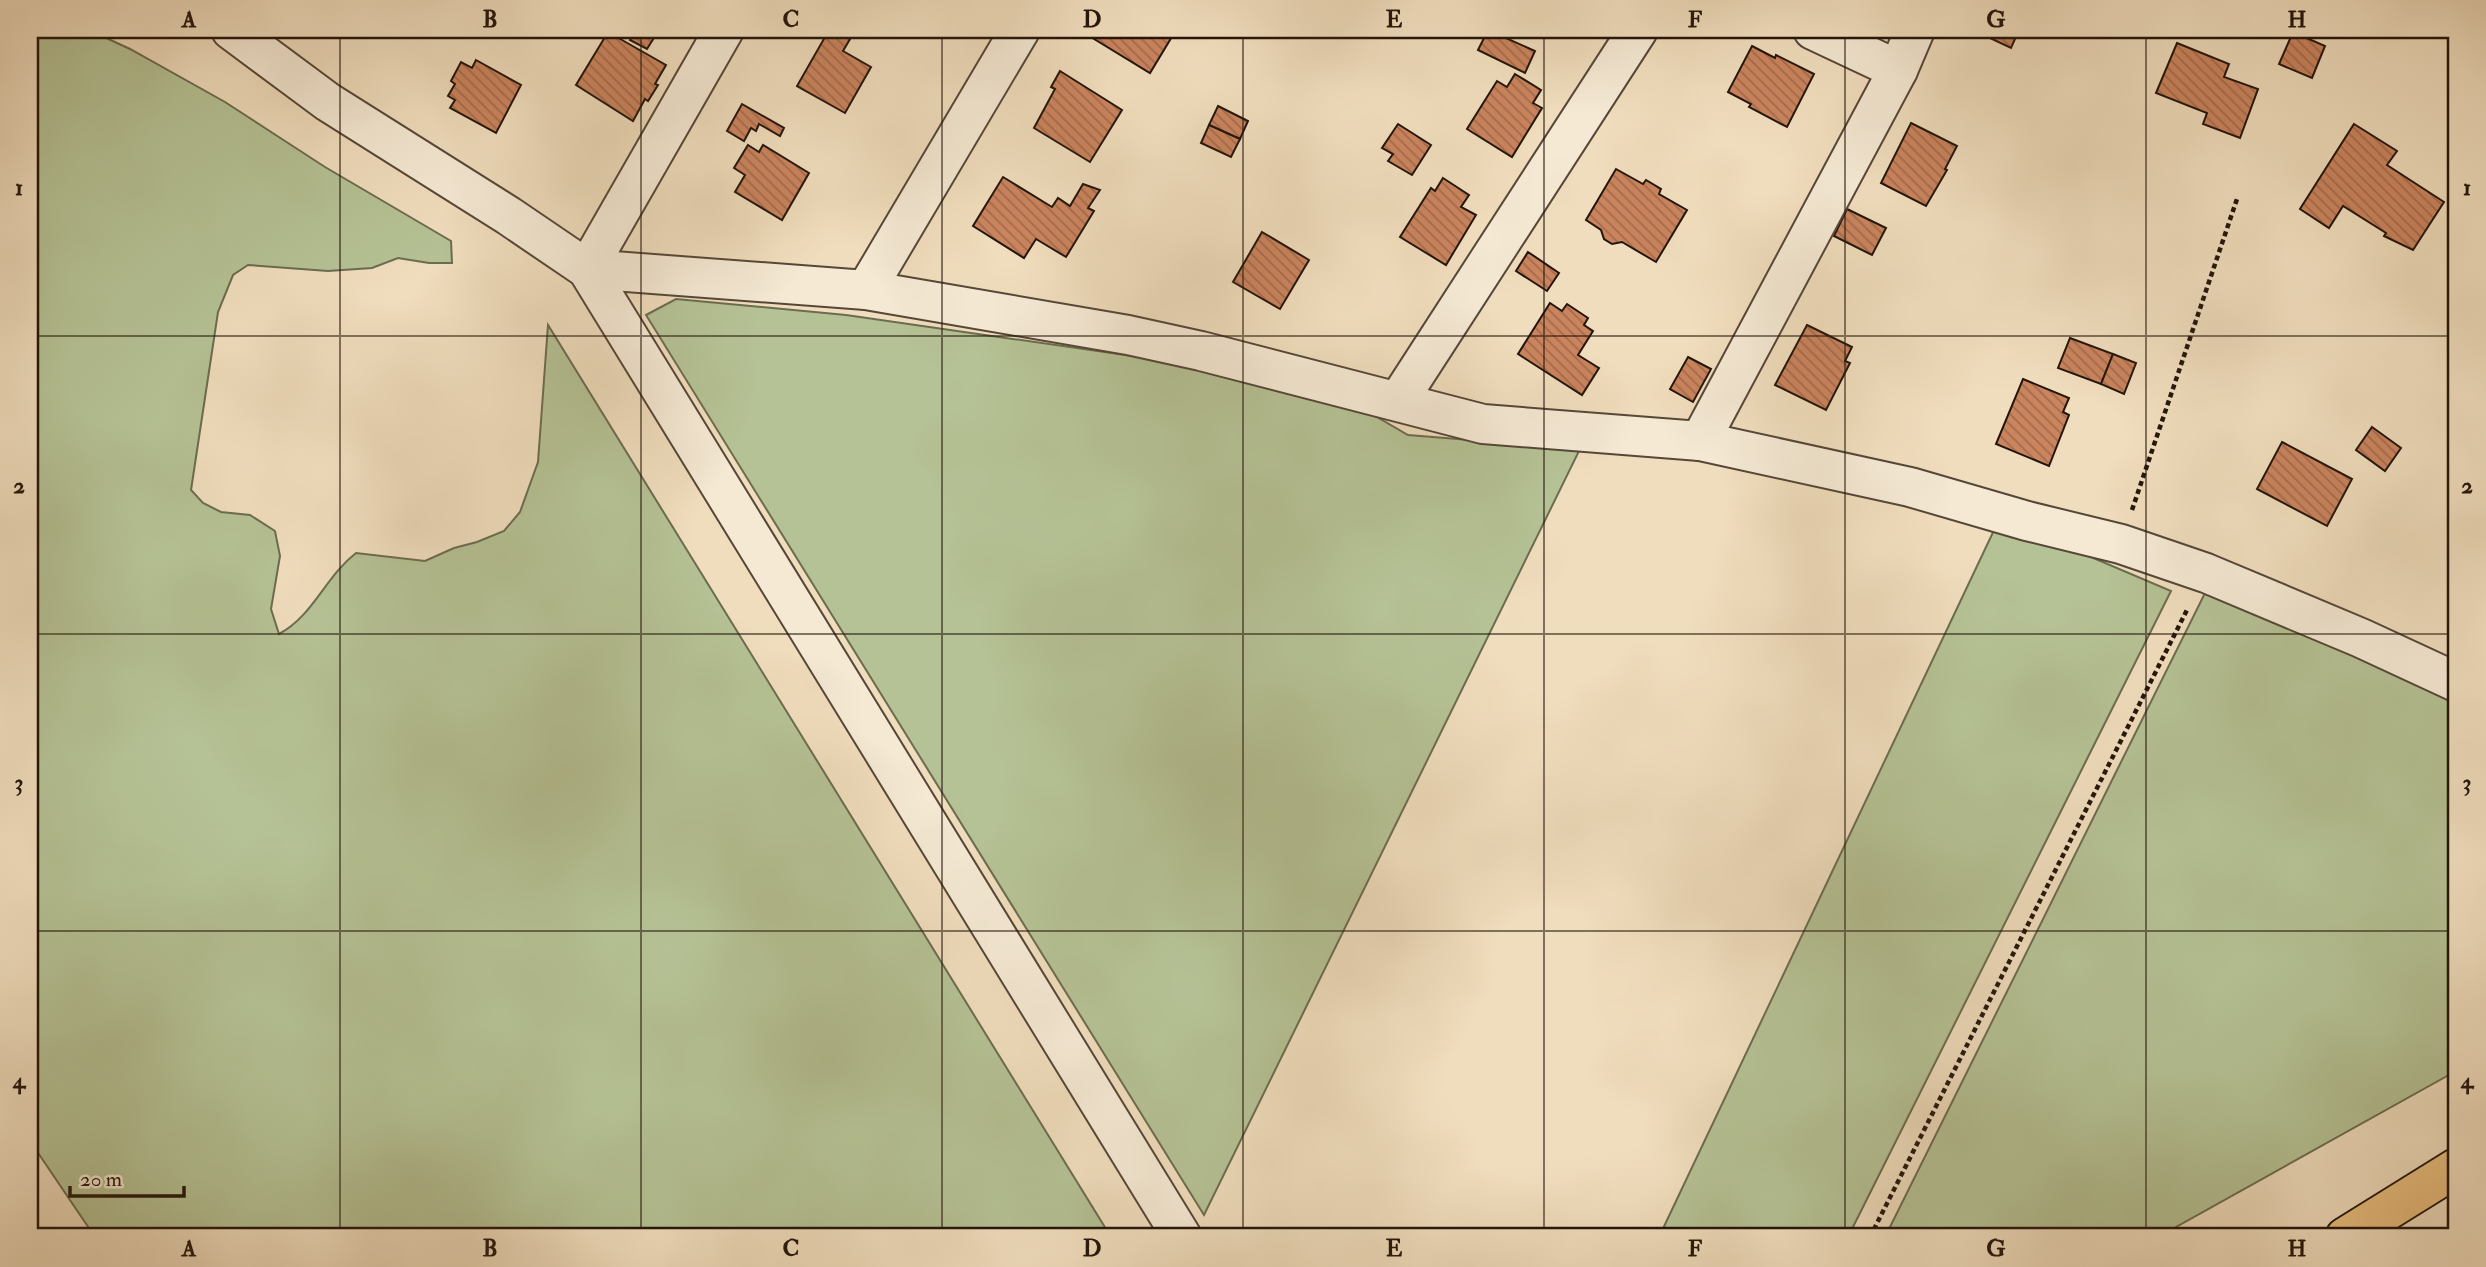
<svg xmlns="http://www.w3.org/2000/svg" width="2486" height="1267" font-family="'IM FELL Double Pica',serif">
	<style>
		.grass { fill: #b5c295; stroke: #6c6c50; stroke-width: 2 }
		.building { fill: url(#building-back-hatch); stroke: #23150b; stroke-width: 2 }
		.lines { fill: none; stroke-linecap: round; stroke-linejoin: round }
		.minor-casing { stroke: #564738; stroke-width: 42 }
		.major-casing { stroke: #23150b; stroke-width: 42 }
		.path { stroke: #23150b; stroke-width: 4.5; stroke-dasharray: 5 3.5; stroke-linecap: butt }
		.minor { stroke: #f5e9d4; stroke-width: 38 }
		.major { stroke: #e8be7e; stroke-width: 38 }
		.grid { fill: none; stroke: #23150b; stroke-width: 2; stroke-opacity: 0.55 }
		.neatline { fill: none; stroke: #23150b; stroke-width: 2.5 }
		.grid-label { font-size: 23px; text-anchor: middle; font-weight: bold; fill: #23150b }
	</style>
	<defs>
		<pattern id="building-back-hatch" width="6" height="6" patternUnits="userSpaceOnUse" patternTransform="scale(1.75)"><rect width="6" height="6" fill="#ca845e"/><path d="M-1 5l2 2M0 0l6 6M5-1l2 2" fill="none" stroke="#a46b4c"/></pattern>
	</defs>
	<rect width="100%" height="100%" fill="#f0ddbd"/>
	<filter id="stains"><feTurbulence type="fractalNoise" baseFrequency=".00286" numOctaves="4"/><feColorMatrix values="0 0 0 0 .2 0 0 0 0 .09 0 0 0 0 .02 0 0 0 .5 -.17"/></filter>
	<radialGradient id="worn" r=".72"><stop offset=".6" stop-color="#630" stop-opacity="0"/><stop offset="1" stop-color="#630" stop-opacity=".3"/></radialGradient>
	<g class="grass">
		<path d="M 30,30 L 89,30 L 130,49 L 225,102 L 325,167 L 451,241 L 452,263 L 429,263 L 398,258 L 372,268 L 328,271 L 248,265 L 233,275 L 218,312 L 191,490 L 203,503 L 221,512 L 250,515 L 275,531 L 280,556 L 271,609 L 279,634 C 313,616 325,577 356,553 L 425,561 L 454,548 L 477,542 L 504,531 L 520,512 L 538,462 L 548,325 L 1111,1237 L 95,1237 L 30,1141 Z"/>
		<path d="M 676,299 L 846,315 L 1188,364 L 1370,413 L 1408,435 L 1580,449 L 1204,1215 L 646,315 Z"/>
		<path d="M 1996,526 L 2084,554 L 2171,591 L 1848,1237 L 1659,1237 Z"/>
		<path d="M 2207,589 L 2456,693 L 2456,1071 L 2158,1237 L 1885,1237 Z"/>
	</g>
	<g class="building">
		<path d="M 632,30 L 644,30 L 655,36 L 647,49 L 630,40 L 635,31 Z"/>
		<path d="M 829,30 L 834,30 L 850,39 L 843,51 L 871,67 L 845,113 L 797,86 Z"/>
		<path d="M 1089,30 L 1176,30 L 1150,73 L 1086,34 Z"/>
		<path d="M 1488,30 L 1535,51 L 1525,73 L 1478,50 Z"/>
		<path d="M 1973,30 L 2019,30 L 2011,48 Z"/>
		<path d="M 608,32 L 666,65 L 655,84 L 658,85 L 648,101 L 645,99 L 633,121 L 576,85 Z"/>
		<path d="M 2293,32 L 2325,46 L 2312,78 L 2279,64 Z"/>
		<path d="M 2177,43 L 2229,64 L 2224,77 L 2258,89 L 2240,138 L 2203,124 L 2207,113 L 2156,93 Z"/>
		<path d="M 1752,46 L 1775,58 L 1776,55 L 1814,74 L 1787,127 L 1749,107 L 1751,104 L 1728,92 Z"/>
		<path d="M 476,60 L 521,85 L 496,133 L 450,108 L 455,100 L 448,96 L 455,84 L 451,81 L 461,62 L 472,68 Z"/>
		<path d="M 1060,71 L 1122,110 L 1090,162 L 1034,128 L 1055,89 L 1051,87 Z"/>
		<path d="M 1515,74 L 1541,90 L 1533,103 L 1542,108 L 1512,157 L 1467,129 L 1497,81 L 1507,87 Z"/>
		<path d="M 742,104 L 784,128 L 780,136 L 759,124 L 756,131 L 751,128 L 744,141 L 727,131 Z"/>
		<path d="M 1218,106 L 1248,121 L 1240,139 L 1209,125 Z"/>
		<path d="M 1911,123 L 1957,146 L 1945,169 L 1947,170 L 1926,206 L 1881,183 Z"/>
		<path d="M 1398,124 L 1431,145 L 1412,175 L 1388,161 L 1393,154 L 1382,148 Z"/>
		<path d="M 2354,124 L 2397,151 L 2387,165 L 2444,202 L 2413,250 L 2384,236 L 2386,233 L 2343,206 L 2329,228 L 2300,209 Z"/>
		<path d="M 1209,125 L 1240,139 L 1231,157 L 1201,143 Z"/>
		<path d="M 748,145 L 759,152 L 763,145 L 809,173 L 782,220 L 735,192 L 745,175 L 734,168 Z"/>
		<path d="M 1616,169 L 1643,184 L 1646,180 L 1661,189 L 1659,194 L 1687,210 L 1656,262 L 1622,242 L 1612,244 L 1604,239 L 1601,230 L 1586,220 Z"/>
		<path d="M 1003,177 L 1052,207 L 1058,198 L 1070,206 L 1083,184 L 1100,190 L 1088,208 L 1094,211 L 1066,257 L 1036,239 L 1024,258 L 973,226 Z"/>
		<path d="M 1443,178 L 1469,195 L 1461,207 L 1476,215 L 1446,265 L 1400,237 L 1431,188 L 1435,191 Z"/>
		<path d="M 1847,209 L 1886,228 L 1872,255 L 1834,236 Z"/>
		<path d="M 1262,232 L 1309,260 L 1280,309 L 1233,282 Z"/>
		<path d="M 1528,252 L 1559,273 L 1547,291 L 1516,271 Z"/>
		<path d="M 1550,303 L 1562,311 L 1567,304 L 1588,318 L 1584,325 L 1593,331 L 1578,355 L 1599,368 L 1582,395 L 1518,354 Z"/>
		<path d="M 1807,325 L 1852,347 L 1845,361 L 1850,363 L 1826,410 L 1775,385 Z"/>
		<path d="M 2070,338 L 2113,354 L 2101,384 L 2058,368 Z"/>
		<path d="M 2113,354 L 2136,363 L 2124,394 L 2101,384 Z"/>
		<path d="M 1688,357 L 1711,369 L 1693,402 L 1670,389 Z"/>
		<path d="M 2023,379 L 2069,398 L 2063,412 L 2069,415 L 2049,466 L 1996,444 Z"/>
		<path d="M 2372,427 L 2401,448 L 2385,471 L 2356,450 Z"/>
		<path d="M 2282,442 L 2352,479 L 2327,526 L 2257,489 Z"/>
	</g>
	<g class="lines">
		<defs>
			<g id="minor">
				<path d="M 231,30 L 328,102 L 509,216 L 587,269 L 1182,1237"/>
				<path d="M 1813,30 L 1898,70"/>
				<path d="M 587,269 L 866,290 L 1128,335 L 1201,351 L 1483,424 L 1700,441 L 1910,487 L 2027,521 L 2121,544 L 2206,573 L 2361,638 L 2456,682"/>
				<path d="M 587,269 L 724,30"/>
				<path d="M 866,290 L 1020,30"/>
				<path d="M 1398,401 L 1638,30"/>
				<path d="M 1700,441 L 1898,70 L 1915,30"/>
			</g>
			<path id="major" d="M 2345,1237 L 2456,1168"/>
		</defs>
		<use href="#minor" class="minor-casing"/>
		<use href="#major" class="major-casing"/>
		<g class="path">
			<path d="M 2132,510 L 2238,196"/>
			<path d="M 1870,1237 L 2188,608"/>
		</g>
		<use href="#minor" class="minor"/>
		<use href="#major" class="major"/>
	</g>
	<path class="grid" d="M 340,30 L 340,1237M 641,30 L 641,1237M 942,30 L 942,1237M 1243,30 L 1243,1237M 1544,30 L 1544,1237M 1845,30 L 1845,1237M 2146,30 L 2146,1237M 30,336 L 2456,336M 30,634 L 2456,634M 30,931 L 2456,931"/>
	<rect width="2486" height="1267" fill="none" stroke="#f0ddbd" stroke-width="77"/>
	<path d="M70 1186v10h114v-10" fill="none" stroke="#23150b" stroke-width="3.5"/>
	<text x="80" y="1186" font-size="21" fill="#23150b" stroke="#f5e9d4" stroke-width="5" paint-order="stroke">20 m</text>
	<rect x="38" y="38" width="2410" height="1190" class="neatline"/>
	<g class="grid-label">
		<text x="189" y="27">A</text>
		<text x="490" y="27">B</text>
		<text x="791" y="27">C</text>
		<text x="1092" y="27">D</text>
		<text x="1394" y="27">E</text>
		<text x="1695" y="27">F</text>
		<text x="1996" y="27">G</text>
		<text x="2297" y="27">H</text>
		<text x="19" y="195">1</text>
		<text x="2467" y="195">1</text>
		<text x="19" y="493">2</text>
		<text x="2467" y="493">2</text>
		<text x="19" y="790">3</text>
		<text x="2467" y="790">3</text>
		<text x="19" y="1088">4</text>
		<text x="2467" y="1088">4</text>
		<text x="189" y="1256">A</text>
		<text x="490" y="1256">B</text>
		<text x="791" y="1256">C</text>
		<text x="1092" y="1256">D</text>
		<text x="1394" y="1256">E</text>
		<text x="1695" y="1256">F</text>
		<text x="1996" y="1256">G</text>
		<text x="2297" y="1256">H</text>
	</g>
	<rect width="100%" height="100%" filter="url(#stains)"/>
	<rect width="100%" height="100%" fill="url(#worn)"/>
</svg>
